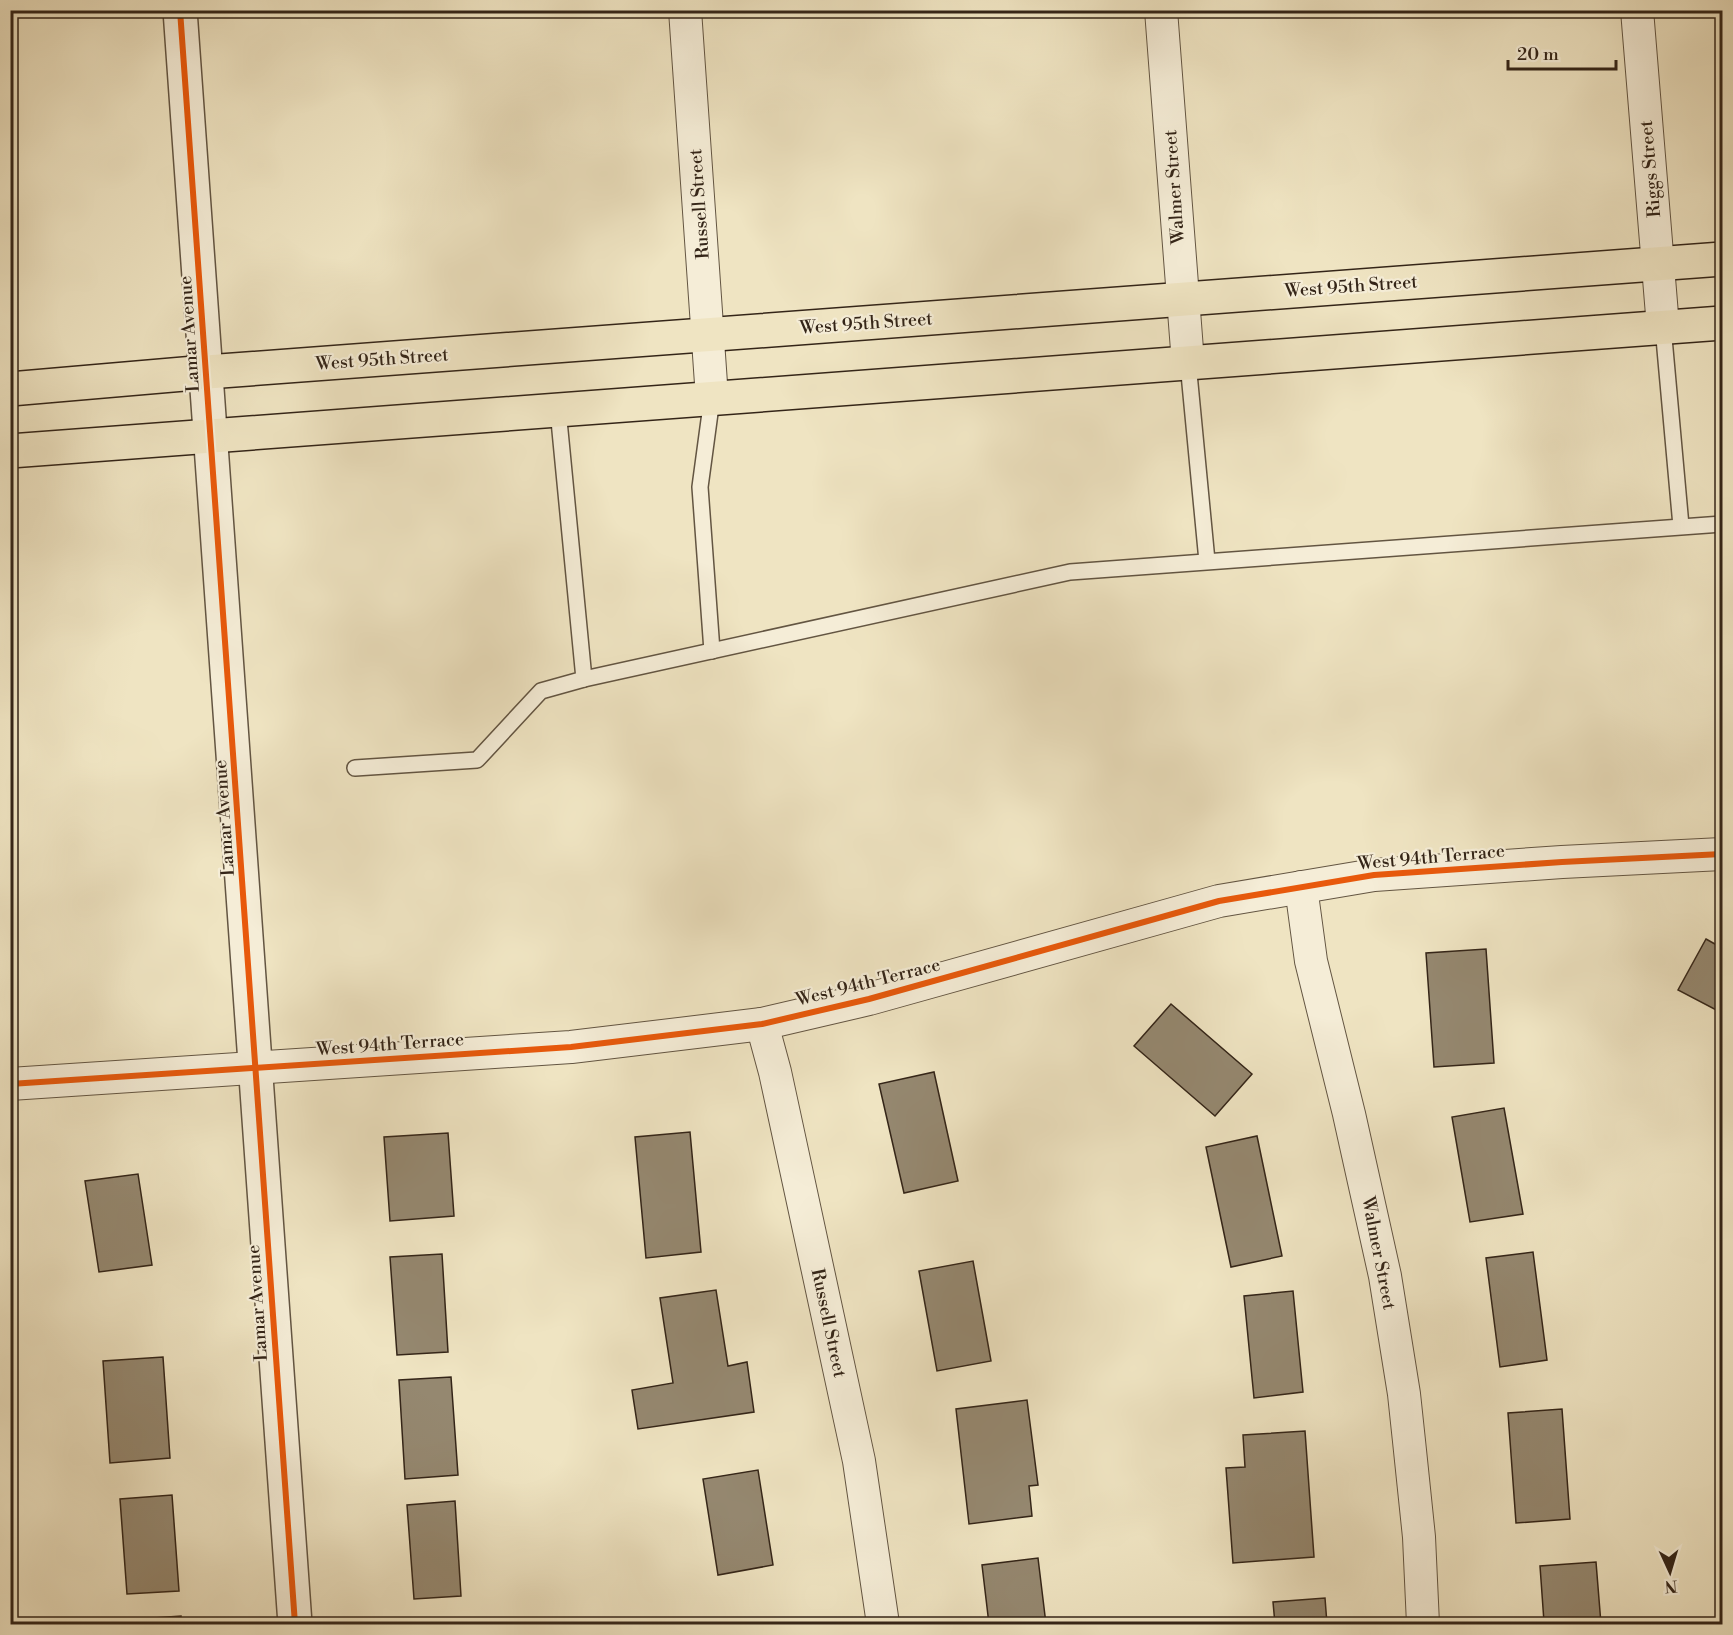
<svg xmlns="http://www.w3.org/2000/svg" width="1733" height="1635" font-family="'Libre Bodoni',serif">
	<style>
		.building { fill: #958870; stroke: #342518; stroke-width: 1.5 }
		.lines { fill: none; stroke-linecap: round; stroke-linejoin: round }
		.service-casing { stroke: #635542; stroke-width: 18 }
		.minor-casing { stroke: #635542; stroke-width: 34 }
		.tertiary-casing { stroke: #635542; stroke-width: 36 }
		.primary-casing { stroke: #342518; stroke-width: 36 }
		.service { stroke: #f5edd7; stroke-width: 15 }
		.minor { stroke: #f5edd7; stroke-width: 32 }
		.tertiary { stroke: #f5edd7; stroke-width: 33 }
		.primary { stroke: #efe4c2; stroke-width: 33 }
		.cycleway-casing { stroke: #f5edd7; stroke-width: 10 }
		.cycleway { stroke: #e8590c; stroke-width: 6 }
		.labels { text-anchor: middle; stroke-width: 4.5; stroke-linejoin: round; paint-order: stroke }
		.street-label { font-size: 18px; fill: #342518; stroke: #f5edd7 }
	</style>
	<rect width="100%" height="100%" fill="#efe4c2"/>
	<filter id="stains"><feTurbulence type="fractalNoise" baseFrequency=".00333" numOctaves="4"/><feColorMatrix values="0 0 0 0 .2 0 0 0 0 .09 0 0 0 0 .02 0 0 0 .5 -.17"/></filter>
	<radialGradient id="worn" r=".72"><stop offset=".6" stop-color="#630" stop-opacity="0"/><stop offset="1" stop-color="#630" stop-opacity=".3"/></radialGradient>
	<g class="building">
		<path d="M 1706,939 L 1722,948 L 1722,1013 L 1678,990 Z"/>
		<path d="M 1486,949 L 1494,1063 L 1434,1067 L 1426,953 Z"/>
		<path d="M 1171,1004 L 1252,1074 L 1215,1116 L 1134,1046 Z"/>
		<path d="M 934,1072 L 958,1181 L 904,1193 L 879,1084 Z"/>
		<path d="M 1504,1108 L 1523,1214 L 1470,1222 L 1452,1117 Z"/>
		<path d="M 690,1132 L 701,1252 L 646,1258 L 635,1137 Z"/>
		<path d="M 448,1133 L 454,1216 L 390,1221 L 384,1137 Z"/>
		<path d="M 1257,1136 L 1282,1256 L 1231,1267 L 1206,1147 Z"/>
		<path d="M 138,1174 L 152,1265 L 99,1272 L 85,1181 Z"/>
		<path d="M 1533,1252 L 1547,1360 L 1500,1367 L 1486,1258 Z"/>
		<path d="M 442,1254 L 448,1352 L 397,1355 L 390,1257 Z"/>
		<path d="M 973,1261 L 991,1361 L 937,1371 L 919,1271 Z"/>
		<path d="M 716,1290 L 728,1366 L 747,1362 L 754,1412 L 638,1429 L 632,1390 L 673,1383 L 660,1298 Z"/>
		<path d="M 1293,1291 L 1303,1392 L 1254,1398 L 1244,1296 Z"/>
		<path d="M 163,1357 L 170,1458 L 110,1463 L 103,1361 Z"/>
		<path d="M 451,1377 L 458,1475 L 405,1479 L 399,1380 Z"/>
		<path d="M 1027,1400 L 1038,1485 L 1029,1486 L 1032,1516 L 969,1524 L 956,1409 Z"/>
		<path d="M 1562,1409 L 1570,1519 L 1516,1523 L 1508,1413 Z"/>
		<path d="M 1305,1431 L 1314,1557 L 1233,1563 L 1226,1468 L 1245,1467 L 1243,1435 Z"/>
		<path d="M 758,1470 L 773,1565 L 718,1575 L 703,1479 Z"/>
		<path d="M 172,1495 L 179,1591 L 127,1594 L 120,1499 Z"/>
		<path d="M 455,1501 L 461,1596 L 414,1599 L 407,1505 Z"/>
		<path d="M 1038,1558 L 1046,1624 L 989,1624 L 982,1565 Z"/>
		<path d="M 1596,1562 L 1601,1624 L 1523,1624 L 1544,1622 L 1540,1566 Z"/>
		<path d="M 1325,1598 L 1327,1624 L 1275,1624 L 1273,1602 Z"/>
		<path d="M 181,1616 L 181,1624 L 125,1624 L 125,1620 Z"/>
	</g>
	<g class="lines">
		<defs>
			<g id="service">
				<path d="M 1663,327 L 1681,526"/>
				<path d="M 1188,363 L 1207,561"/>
				<path d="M 712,651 L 700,487 L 712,398"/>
				<path d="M 584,679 L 1070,572 L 1722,524"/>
				<path d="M 355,768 L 477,760 L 541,691 L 584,679 L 558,410"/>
			</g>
			<g id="minor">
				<path d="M 685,10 L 712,398"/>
				<path d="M 1161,10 L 1188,363"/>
				<path d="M 1637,10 L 1663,327"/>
				<path d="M 1301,887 L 1311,961 L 1349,1114 L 1385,1276 L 1404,1394 L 1409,1441 L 1419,1537 L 1423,1624"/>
				<path d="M 762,1024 L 775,1072 L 859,1461 L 883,1624"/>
				<path d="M 10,1084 L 571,1047 L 762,1024 L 869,999 L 1219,901 L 1374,875 L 1562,862 L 1722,854"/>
			</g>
			<path id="tertiary" d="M 180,10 L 295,1624"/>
			<g id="primary">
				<path d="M 10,389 L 207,372 L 1722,259"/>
				<path d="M 10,451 L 1722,323"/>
			</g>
		</defs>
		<use href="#service" class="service-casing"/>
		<use href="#minor" class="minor-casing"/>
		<use href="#tertiary" class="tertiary-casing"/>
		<use href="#primary" class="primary-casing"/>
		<use href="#service" class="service"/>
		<use href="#minor" class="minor"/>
		<use href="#tertiary" class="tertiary"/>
		<use href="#primary" class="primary"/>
		<defs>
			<g id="cycleway">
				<path d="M 180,10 L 295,1624"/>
				<path d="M 10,1084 L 571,1047 L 762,1024 L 869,999 L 1219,901 L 1374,875 L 1562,862 L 1722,854"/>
			</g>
		</defs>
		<use href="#cycleway" class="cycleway-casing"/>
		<use href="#cycleway" class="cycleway"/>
	</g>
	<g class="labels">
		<g class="street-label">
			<text transform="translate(1650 169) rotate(-95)" y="6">Riggs Street</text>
			<text transform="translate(1174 187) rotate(-94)" y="6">Walmer Street</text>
			<text transform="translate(699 204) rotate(-94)" y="6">Russell Street</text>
			<text transform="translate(1351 286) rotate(-4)" y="6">West 95th Street</text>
			<text transform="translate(866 323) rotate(-4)" y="6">West 95th Street</text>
			<text transform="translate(189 334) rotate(-94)" y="6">Lamar Avenue</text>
			<text transform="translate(382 359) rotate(-4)" y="6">West 95th Street</text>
			<text transform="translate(224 818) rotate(-94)" y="6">Lamar Avenue</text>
			<text transform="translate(1431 857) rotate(-5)" y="6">West 94th Terrace</text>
			<text transform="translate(868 982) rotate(-14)" y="6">West 94th Terrace</text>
			<text transform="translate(390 1044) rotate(-4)" y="6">West 94th Terrace</text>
			<text transform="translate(1379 1253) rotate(79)" y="6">Walmer Street</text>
			<text transform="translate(257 1303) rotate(-94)" y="6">Lamar Avenue</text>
			<text transform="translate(829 1323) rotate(78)" y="6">Russell Street</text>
		</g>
	</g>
	<rect width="1733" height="1635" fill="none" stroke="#efe4c2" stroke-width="36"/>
	<rect x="12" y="12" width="1709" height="1611" fill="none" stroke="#342518" stroke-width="3"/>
	<rect x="18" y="18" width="1697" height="1599" fill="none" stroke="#342518" stroke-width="1.5"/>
	<g transform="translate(1670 1572) rotate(176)" stroke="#f5edd7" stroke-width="4.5" paint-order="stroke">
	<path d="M0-4.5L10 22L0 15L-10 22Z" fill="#342518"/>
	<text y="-9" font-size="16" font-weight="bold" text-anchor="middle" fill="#342518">N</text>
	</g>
	<path d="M1508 60v9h108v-9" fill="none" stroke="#342518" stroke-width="3"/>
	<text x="1517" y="60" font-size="18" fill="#342518" stroke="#f5edd7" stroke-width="4.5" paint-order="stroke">20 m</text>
	<rect width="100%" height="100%" filter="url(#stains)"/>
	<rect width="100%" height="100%" fill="url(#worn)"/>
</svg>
